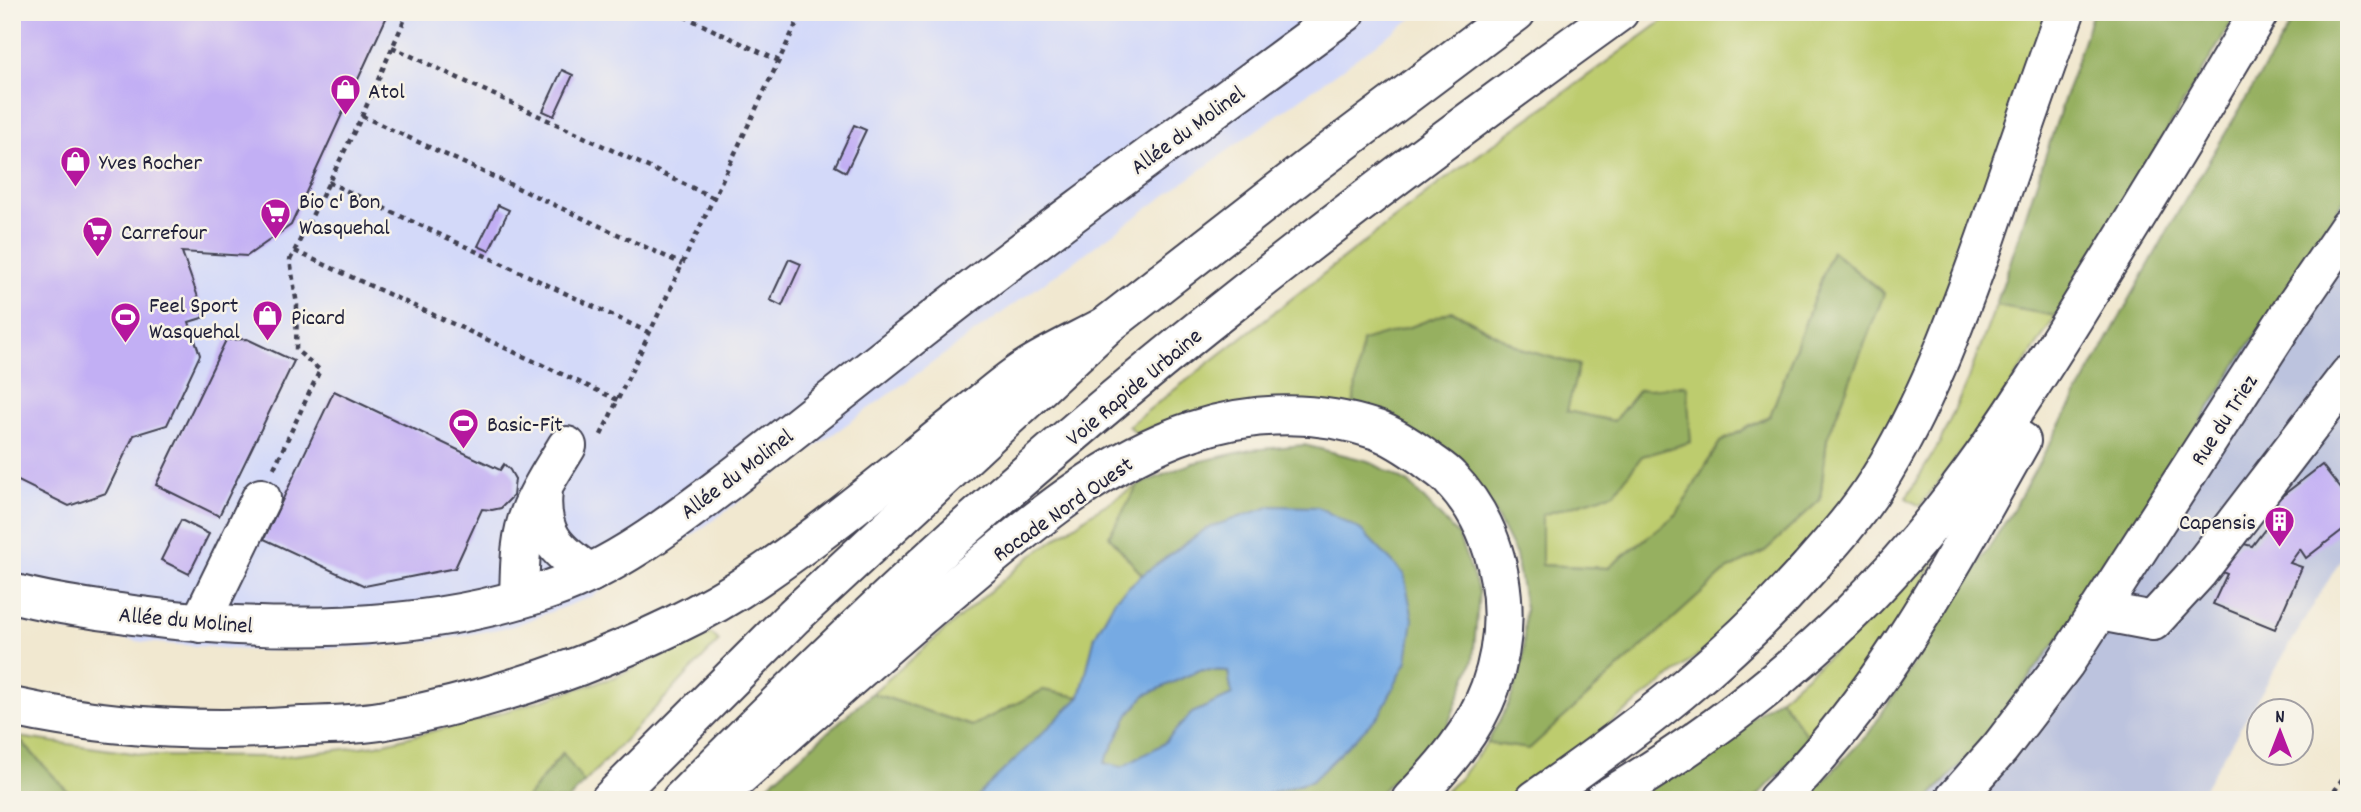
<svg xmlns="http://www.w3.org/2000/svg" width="2361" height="812" font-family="Dekko,sans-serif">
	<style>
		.built { fill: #d3d9f9 }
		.industrial { fill: #bcc3de }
		.green { fill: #bdcc6e; stroke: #707754; stroke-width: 2 }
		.forest { fill: #96b061; stroke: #5c694e; stroke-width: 2 }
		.water { fill: #76aae3; stroke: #4c668f; stroke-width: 2; fill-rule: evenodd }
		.building { fill: #c2aff4 }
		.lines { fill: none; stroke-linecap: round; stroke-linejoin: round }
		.minor-casing { stroke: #414051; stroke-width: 42 }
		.highway-casing { stroke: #414051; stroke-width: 42 }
		.path { stroke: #414051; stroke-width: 4.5; stroke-dasharray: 5 5; stroke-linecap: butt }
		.minor { stroke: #fff; stroke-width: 38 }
		.highway { stroke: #fff; stroke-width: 38 }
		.labels { text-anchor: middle; stroke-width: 5; stroke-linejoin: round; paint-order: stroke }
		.poi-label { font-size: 23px; fill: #22223b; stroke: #f7f3e8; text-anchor: start }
		.street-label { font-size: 23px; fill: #22223b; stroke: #f7f3e8 }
	</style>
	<rect width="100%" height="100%" fill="#f7f3e8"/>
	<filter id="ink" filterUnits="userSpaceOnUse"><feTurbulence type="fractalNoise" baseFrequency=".0143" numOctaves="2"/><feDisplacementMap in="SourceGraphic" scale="14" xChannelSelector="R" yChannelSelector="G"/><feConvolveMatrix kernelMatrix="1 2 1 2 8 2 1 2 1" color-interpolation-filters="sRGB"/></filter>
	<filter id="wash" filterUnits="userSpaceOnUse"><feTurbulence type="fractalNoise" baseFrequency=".00686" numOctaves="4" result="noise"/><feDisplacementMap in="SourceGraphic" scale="28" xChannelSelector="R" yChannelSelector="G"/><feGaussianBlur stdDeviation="1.57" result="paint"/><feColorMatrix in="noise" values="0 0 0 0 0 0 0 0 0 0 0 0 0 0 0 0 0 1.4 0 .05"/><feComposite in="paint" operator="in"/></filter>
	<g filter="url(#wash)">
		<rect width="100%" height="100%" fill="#f1e8d0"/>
		<path class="built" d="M 12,12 L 1421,12 L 687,539 L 593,596 L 513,626 L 461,636 L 409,644 L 261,651 L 144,642 L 55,629 L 12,619 Z"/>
		<path class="industrial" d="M 2349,149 L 2349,546 L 2197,800 L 1835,800 Z"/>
		<g class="green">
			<path d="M 1675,12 L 2050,12 L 1958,283 L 1896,417 L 1831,519 L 1715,642 L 1522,792 L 1507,800 L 1437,800 L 1459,779 L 1487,743 L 1529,749 L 1727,570 L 1765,551 L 1820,500 L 1827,439 L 1884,293 L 1832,251 L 1770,416 L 1720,442 L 1677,514 L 1608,568 L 1542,565 L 1542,515 L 1614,493 L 1642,456 L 1690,442 L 1640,390 L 1614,421 L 1566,411 L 1579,365 L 1524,350 L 1453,311 L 1413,326 L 1353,406 L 1197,411 L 1136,433 L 1128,426 L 1440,183 Z"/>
			<path d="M 1996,305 L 2056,316 L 2000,401 L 1920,506 L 1906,498 L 1939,444 L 1967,382 Z"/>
			<path d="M 1138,485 L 1109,536 L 1142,575 L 1116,598 L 1095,636 L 1080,697 L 1043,690 L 972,726 L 872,693 L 1032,555 L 1095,511 Z"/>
			<path d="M 1941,551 L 1885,647 L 1811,741 L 1780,698 L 1864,626 Z"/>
			<path d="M 711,633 L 719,641 L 584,783 L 562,753 L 525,800 L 76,800 L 17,737 L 154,756 L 278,757 L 377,745 L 478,720 L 615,677 Z"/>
		</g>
		<g class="forest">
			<path d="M 2093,12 L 2238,12 L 2056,316 L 1996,305 Z"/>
			<path d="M 2298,12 L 2349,12 L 2349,192 L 2240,359 L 2096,589 L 1974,750 L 1927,800 L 1805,800 L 1869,733 L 2013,510 L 2177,214 Z"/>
			<path d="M 1832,251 L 1884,294 L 1827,439 L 1820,500 L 1765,551 L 1727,570 L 1529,749 L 1487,743 L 1510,701 L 1523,660 L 1525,608 L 1516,555 L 1485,494 L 1353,406 L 1362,341 L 1413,326 L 1452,311 L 1524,350 L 1579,365 L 1567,411 L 1614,421 L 1639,390 L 1687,385 L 1691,442 L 1642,456 L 1614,493 L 1542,515 L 1542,565 L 1608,568 L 1677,514 L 1720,442 L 1770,416 Z"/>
			<path d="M 1304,445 L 1368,461 L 1409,483 L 1458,535 L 1479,592 L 1473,660 L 1446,730 L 1372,800 L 1248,800 L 1312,781 L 1207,528 L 1142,575 L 1109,536 L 1138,485 L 1193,463 L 1250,450 Z"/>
			<path d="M 1200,670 L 1228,671 L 1232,695 L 1192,713 L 1163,744 L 1122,768 L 1104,763 L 1129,714 L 1145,695 Z"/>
			<path d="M 1043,690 L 1080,697 L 973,800 L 751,800 L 872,693 L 972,726 Z"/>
			<path d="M 1780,698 L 1811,741 L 1754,800 L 1634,800 Z"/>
			<path d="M 12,736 L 17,737 L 76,800 L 12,800 Z"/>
			<path d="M 563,753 L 584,783 L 568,800 L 525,800 Z"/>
		</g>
		<path class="water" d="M 1272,506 L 1318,507 L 1361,530 L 1404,574 L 1413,619 L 1407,661 L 1380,714 L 1312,781 L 1248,800 L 973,800 L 1080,697 L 1095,636 L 1116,598 L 1142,575 L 1207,528 ZM 1200,670 L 1228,671 L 1232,695 L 1192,713 L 1163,744 L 1122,767 L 1104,763 L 1129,714 L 1145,695 Z"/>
		<g id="blocks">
			<g class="building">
				<path d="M 12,12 L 389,12 L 291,225 L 247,256 L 182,252 L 205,317 L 189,322 L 200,355 L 167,425 L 134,435 L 106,493 L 69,506 L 12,478 Z"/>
				<path d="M 562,70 L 573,75 L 554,116 L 543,111 Z"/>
				<path d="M 854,125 L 866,130 L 846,172 L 835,166 Z"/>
				<path d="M 498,205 L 509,210 L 489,251 L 478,246 Z"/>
				<path d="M 789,259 L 801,264 L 782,306 L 770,300 Z"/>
				<path d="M 247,339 L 294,361 L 219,516 L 156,485 L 226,340 Z"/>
				<path d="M 334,391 L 500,470 L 504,464 L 510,470 L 515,479 L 513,496 L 501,508 L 492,510 L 482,509 L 455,568 L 365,586 L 264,539 Z"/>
				<path d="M 2322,465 L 2349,499 L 2349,525 L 2306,558 L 2300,549 L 2290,563 L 2302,567 L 2275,629 L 2213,604 L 2227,574 L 2215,569 L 2240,543 L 2252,546 L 2275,516 L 2269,506 Z"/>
				<path d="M 181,520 L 209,534 L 189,574 L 161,560 Z"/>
			</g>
		</g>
	</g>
	<g filter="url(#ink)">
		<use href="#blocks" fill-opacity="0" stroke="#414051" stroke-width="2"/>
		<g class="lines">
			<defs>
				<g id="minor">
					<path d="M 543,490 C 538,533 556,551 590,573"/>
					<path d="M 12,593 C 52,604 93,609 133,615 C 264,633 425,634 551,589 C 616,567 674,522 728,481 C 791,433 852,383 915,334 C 1056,223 1201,119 1346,12"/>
					<path d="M 519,599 C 520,571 519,539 530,513 C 539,489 554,468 567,446"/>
					<path d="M 2100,611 L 2153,621 L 2198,572 L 2349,375"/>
					<path d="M 200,623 L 261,498"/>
					<path d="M 1954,800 L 2000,748 L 2065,663 L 2291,312 L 2349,227"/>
				</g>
				<g id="highway">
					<path d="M 12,707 C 108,728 204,733 302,726 C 327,725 355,725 380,721 C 448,709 514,690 579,666 C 641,642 702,615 758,577 C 826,531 890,477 954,426 C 978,407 1001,385 1026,369 C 1051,353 1080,340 1106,326"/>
					<path d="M 610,800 L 794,616 L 1106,326 L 1306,170 L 1516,12"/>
					<path d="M 681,800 C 782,698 885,597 993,503 C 1192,327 1404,167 1619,12"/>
					<path d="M 712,800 C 797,726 880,649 967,577 C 1034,521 1107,459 1192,431 C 1254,411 1315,409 1377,430 C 1393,436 1411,448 1425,458 C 1433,465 1443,470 1450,478 C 1503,533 1515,617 1490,688 C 1474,732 1443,767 1411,800"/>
					<path d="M 1535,800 C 1637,729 1727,661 1810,567 C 1833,541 1857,514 1876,484 C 1924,408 1956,322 1986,238 C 2012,162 2038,87 2065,12"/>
					<path d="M 1604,800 C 1692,748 1776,686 1849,615 C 1953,513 2025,398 2100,275 C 2154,188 2207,100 2259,12"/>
					<path d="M 1777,800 C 1881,697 1950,567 2021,441"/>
				</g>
			</defs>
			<use href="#minor" class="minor-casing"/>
			<use href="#highway" class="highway-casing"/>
			<g class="path">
				<path d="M 675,12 L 779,61"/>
				<path d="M 392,47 L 714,198"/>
				<path d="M 362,116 L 682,264"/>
				<path d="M 328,182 L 650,333"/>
				<path d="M 295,251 L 618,400"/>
				<path d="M 601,435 L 802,12"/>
				<path d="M 274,468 L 320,370 L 296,350 L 297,305 L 290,260 L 362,116 L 408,12"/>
				<path d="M 2329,800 L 2349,768"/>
			</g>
			<use href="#minor" class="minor"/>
			<use href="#highway" class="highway"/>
		</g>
	</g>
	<defs>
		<symbol id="shop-pin" viewBox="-11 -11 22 30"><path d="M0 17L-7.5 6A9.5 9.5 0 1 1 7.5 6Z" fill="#b5179e" stroke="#f7f3e8"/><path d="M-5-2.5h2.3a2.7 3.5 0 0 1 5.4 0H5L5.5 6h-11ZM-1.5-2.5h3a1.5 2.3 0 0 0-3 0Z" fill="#fff"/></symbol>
		<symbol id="supermarket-pin" viewBox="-11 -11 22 30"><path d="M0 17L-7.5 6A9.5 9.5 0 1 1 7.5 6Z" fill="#b5179e" stroke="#f7f3e8"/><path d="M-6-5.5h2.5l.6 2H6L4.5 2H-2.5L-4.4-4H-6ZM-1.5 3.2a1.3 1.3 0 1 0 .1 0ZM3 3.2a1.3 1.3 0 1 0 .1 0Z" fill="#fff"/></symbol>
		<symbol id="stadium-pin" viewBox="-11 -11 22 30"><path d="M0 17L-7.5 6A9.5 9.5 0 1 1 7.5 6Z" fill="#b5179e" stroke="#f7f3e8"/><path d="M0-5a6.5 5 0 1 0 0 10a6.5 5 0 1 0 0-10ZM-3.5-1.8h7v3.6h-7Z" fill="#fff"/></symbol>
		<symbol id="building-pin" viewBox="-11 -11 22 30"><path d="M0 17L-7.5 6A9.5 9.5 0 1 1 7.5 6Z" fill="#b5179e" stroke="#f7f3e8"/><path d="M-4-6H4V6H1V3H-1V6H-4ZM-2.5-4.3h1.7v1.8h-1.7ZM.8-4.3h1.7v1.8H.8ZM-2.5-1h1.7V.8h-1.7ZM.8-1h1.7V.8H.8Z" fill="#fff"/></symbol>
	</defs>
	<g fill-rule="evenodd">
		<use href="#shop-pin" x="328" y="72" width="35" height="47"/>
		<use href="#shop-pin" x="58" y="144" width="35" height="47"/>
		<use href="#supermarket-pin" x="258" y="196" width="35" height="47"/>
		<use href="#supermarket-pin" x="80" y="214" width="35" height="47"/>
		<use href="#shop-pin" x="250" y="298" width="35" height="47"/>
		<use href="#stadium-pin" x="108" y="300" width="35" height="47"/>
		<use href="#stadium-pin" x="446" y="406" width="35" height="47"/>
		<use href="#building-pin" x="2262" y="504" width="35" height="47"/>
	</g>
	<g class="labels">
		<g class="poi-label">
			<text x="368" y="98">Atol</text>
			<text x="99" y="169">Yves Rocher</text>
			<text x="299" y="208">Bio c' Bon<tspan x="299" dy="26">Wasquehal</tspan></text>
			<text x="121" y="239">Carrefour</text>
			<text x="149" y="312">Feel Sport<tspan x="149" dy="26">Wasquehal</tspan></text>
			<text x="291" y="324">Picard</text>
			<text x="487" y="431">Basic-Fit</text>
			<text x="2256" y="529" text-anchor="end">Capensis</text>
		</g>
		<g class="street-label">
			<text transform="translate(1187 129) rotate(-36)" y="8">Allée du Molinel</text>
			<text transform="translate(1133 386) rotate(-40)" y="8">Voie Rapide Urbaine</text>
			<text transform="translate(2223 419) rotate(-57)" y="8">Rue du Triez</text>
			<text transform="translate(736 473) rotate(-37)" y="8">Allée du Molinel</text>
			<text transform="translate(1062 508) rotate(-35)" y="8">Rocade Nord Ouest</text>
			<text transform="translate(186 619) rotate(5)" y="8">Allée du Molinel</text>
		</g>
	</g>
	<rect width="2361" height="812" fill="none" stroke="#f7f3e8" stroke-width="42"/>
	<g transform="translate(2280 732)"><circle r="33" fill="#f7f3e8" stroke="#a29fa3" stroke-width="2"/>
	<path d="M0-5L12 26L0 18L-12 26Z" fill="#b5179e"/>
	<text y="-10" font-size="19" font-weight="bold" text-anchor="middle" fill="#22223b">N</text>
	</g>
</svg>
